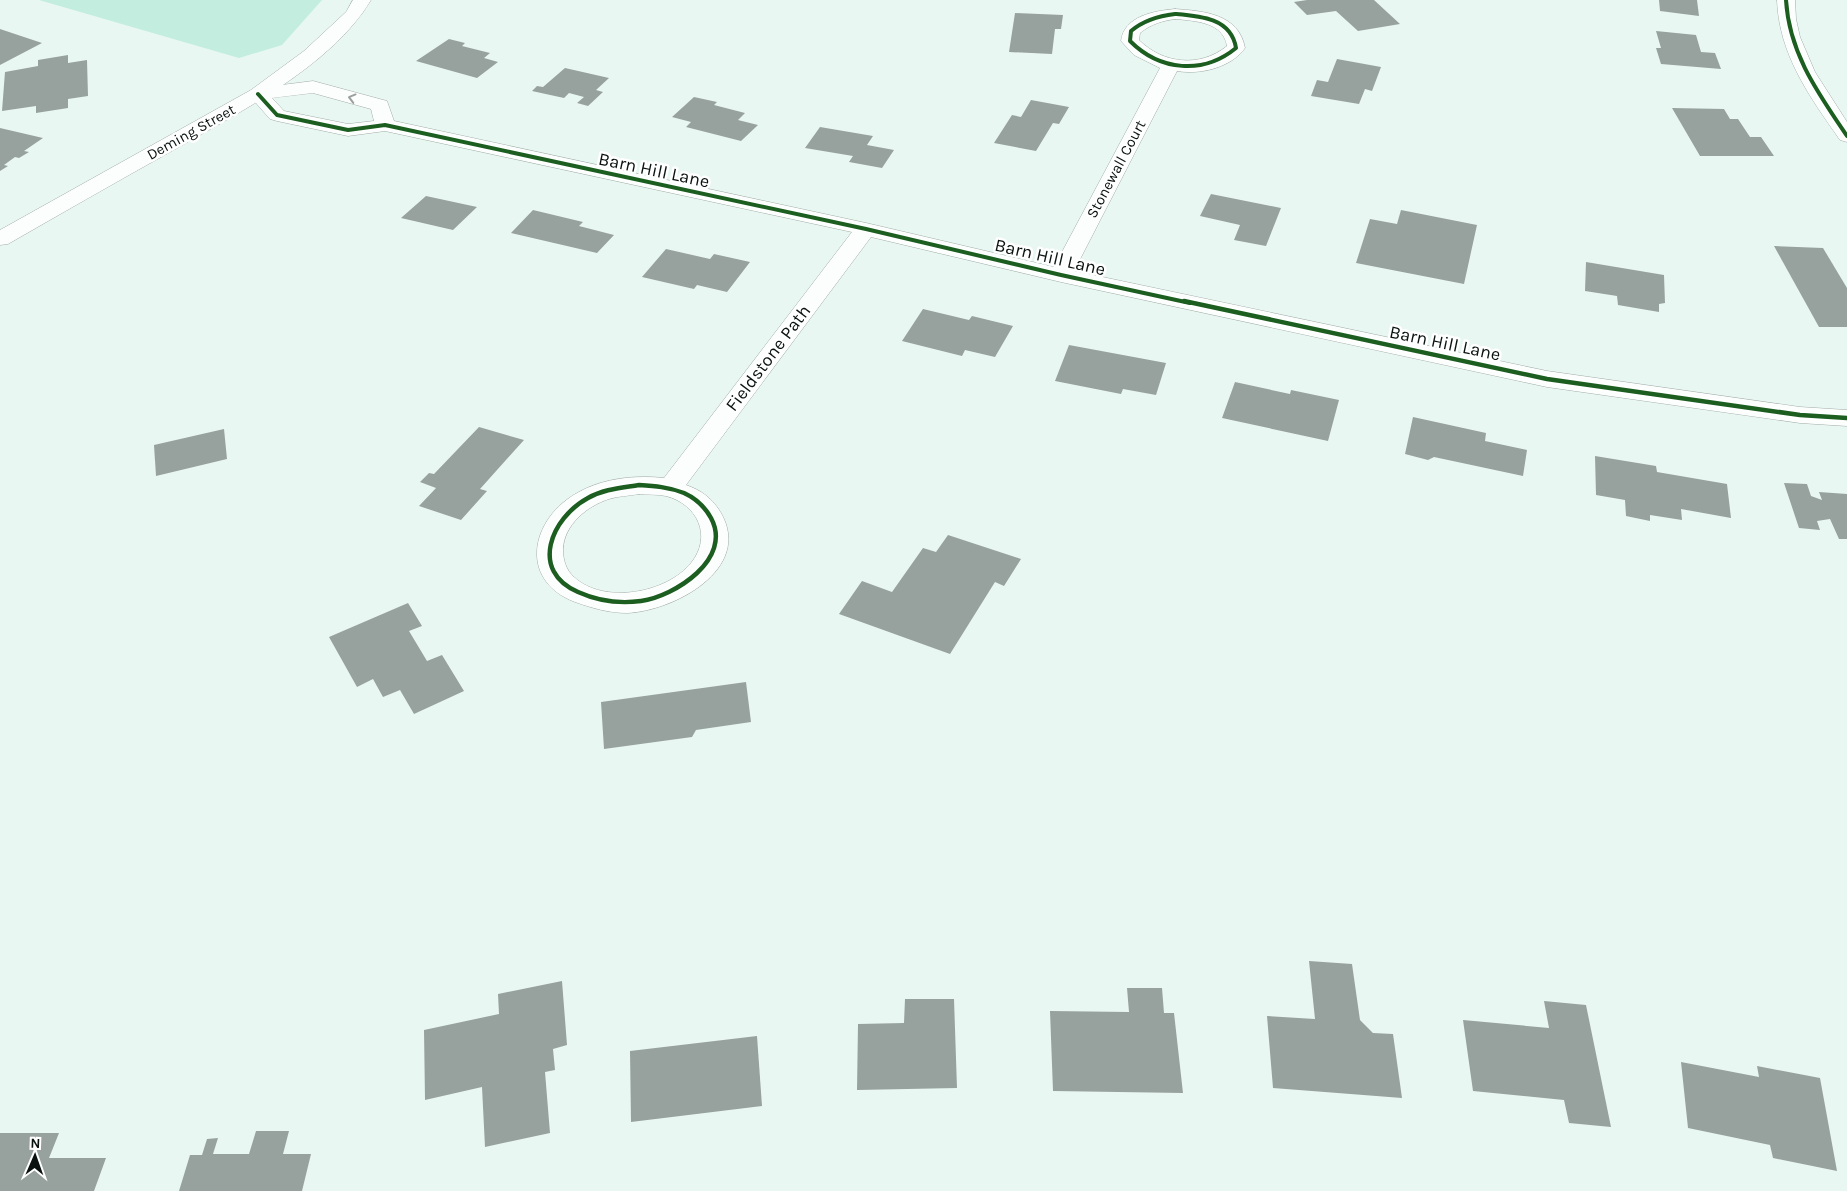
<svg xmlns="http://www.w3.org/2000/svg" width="1847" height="1191" font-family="Karla,sans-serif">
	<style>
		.green { fill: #c2eddf }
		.building { fill: #97a29e }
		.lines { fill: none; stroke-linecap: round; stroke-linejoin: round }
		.minor-casing { stroke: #a1aca8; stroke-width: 1 }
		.tertiary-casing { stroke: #a1aca8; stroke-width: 1 }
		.minor { fill: #fcfefd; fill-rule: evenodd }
		.tertiary { fill: #fcfefd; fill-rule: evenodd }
		.cycleway-far1-casing { stroke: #fff; stroke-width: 6 }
		.cycleway-casing { stroke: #fff; stroke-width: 8 }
		.cycleway-far1 { stroke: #1b5e20; stroke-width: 4 }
		.cycleway { stroke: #1b5e20; stroke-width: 4.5 }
		.oneway { stroke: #9ba09e }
		.labels { text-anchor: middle; stroke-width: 5; stroke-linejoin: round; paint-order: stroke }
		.far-street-label { font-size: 15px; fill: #09120f; stroke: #fff }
		.street-label { font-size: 18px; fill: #09120f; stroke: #fff }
	</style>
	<rect width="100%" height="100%" fill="#e9f7f2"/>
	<path class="green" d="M 39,0 L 322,0 L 282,45 L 239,58 Z"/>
	<g class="building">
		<path d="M 1307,0 L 1374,0 L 1400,24 L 1358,31 L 1336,11 L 1307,15 L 1294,2 Z"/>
		<path d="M 1659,0 L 1697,0 L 1699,16 L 1660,11 Z"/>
		<path d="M 1015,13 L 1063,15 L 1061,29 L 1055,29 L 1052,54 L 1009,52 Z"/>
		<path d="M 0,29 L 42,43 L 0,65 Z"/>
		<path d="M 1656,31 L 1696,35 L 1701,52 L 1715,53 L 1721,69 L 1661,64 L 1656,48 L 1661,48 Z"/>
		<path d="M 449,39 L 465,43 L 462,46 L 490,53 L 484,58 L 498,62 L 477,78 L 416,61 Z"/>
		<path d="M 68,55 L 68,63 L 87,60 L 88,96 L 68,99 L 68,108 L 36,113 L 36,106 L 2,111 L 5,72 L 38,66 L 38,60 Z"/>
		<path d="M 1337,59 L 1381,67 L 1372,91 L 1365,89 L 1359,104 L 1311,96 L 1317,80 L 1328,82 Z"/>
		<path d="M 565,68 L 609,78 L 596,90 L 603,92 L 588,106 L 577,103 L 584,97 L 569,93 L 564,98 L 532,91 L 537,86 L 543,87 Z"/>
		<path d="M 694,97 L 717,102 L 714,105 L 745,113 L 738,120 L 758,125 L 741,141 L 686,127 L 691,122 L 672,117 Z"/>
		<path d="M 1031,100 L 1069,107 L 1059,124 L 1053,123 L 1036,151 L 994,143 L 1012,115 L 1021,117 Z"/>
		<path d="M 1672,108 L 1724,109 L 1730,119 L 1738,119 L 1750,137 L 1761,137 L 1774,156 L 1700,156 Z"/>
		<path d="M 820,127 L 873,136 L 867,145 L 894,150 L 882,168 L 849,162 L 853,156 L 805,148 Z"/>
		<path d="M 0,128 L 43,138 L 24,151 L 29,152 L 19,158 L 15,157 L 4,165 L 8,166 L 0,171 Z"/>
		<path d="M 1211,194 L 1281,208 L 1266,246 L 1234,240 L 1240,225 L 1200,216 Z"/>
		<path d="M 426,196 L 477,207 L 453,230 L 401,218 Z"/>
		<path d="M 533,210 L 583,222 L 579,226 L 614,235 L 597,253 L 511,233 Z"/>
		<path d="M 1401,210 L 1477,225 L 1464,284 L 1356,263 L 1370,219 L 1397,224 Z"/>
		<path d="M 1774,246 L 1823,248 L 1847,288 L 1847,327 L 1819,327 Z"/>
		<path d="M 666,249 L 710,259 L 714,254 L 750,262 L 727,292 L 697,285 L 694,289 L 642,277 Z"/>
		<path d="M 1586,262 L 1664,275 L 1665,303 L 1659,304 L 1659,312 L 1618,305 L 1617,296 L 1585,291 Z"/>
		<path d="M 923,309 L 969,320 L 972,316 L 1013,326 L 995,357 L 965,350 L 962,356 L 902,341 Z"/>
		<path d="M 1069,345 L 1166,363 L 1156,395 L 1123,389 L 1121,394 L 1055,381 Z"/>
		<path d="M 1235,382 L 1290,394 L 1291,390 L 1339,400 L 1328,441 L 1222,418 Z"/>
		<path d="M 1413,417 L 1486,433 L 1485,441 L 1527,450 L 1523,476 L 1434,457 L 1428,460 L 1405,454 Z"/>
		<path d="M 479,427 L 524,440 L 480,489 L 487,491 L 461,520 L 419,506 L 436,488 L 420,482 L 429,473 L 434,474 Z"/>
		<path d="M 224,429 L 227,459 L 156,476 L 154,445 Z"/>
		<path d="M 1595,456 L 1656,466 L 1657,472 L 1727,484 L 1731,518 L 1681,509 L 1682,520 L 1650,515 L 1650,521 L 1626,516 L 1625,500 L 1596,495 Z"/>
		<path d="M 1784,483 L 1807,484 L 1811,496 L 1822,500 L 1819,492 L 1847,494 L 1847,539 L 1839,539 L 1830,519 L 1817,521 L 1820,530 L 1799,528 Z"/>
		<path d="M 948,535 L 1021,559 L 1004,586 L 995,582 L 950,654 L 839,614 L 862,581 L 892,592 L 923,548 L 936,552 Z"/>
		<path d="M 408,603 L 422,626 L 409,631 L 427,661 L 442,655 L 464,691 L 414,714 L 400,690 L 383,697 L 373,679 L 357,687 L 329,637 Z"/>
		<path d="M 746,682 L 751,722 L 696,730 L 692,737 L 604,749 L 601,702 Z"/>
		<path d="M 1309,961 L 1352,964 L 1360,1020 L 1373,1033 L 1393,1034 L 1402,1098 L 1273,1088 L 1267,1016 L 1315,1019 Z"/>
		<path d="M 562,981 L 567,1045 L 553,1049 L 555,1070 L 545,1072 L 550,1133 L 485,1147 L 482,1087 L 425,1100 L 424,1030 L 499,1014 L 498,994 Z"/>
		<path d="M 1127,988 L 1162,988 L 1164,1013 L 1174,1013 L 1183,1093 L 1053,1091 L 1050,1011 L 1129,1012 Z"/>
		<path d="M 905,999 L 954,999 L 957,1088 L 857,1090 L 858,1024 L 904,1023 Z"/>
		<path d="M 1544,1001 L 1586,1005 L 1611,1127 L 1569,1123 L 1564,1100 L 1473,1091 L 1463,1020 L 1549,1028 Z"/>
		<path d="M 757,1036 L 762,1106 L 631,1122 L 630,1051 Z"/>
		<path d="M 1681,1062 L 1759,1077 L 1757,1066 L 1820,1078 L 1837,1171 L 1773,1158 L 1770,1145 L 1688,1128 Z"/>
		<path d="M 256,1131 L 289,1131 L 283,1154 L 311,1154 L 302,1191 L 179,1191 L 190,1155 L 202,1155 L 207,1139 L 218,1138 L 213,1154 L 249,1154 Z"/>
		<path d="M 0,1133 L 59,1133 L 49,1158 L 106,1158 L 94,1191 L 0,1191 Z"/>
	</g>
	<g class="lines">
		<defs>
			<g id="minor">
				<path d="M 1777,0 L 1795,0 L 1796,19 L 1800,37 L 1815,72 L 1847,122 L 1847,142 L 1840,140 C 1810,97 1779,55 1777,0 Z"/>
				<path d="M 1175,9 C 1204,11 1239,14 1245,48 C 1231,68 1199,75 1177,71 L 1074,271 L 1547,371 L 1800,407 L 1847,410 L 1847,426 L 1800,423 L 1547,387 L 1061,282 L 871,237 L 686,485 C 701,490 713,499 721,513 C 753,569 674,611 627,613 C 609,613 592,608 575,602 C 517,580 531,517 579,492 C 604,478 636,475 664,478 L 852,232 L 385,131 L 348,136 L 277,121 L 270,119 L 248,94 L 251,90 L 258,88 L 313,81 L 387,101 L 394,121 L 866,223 L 1054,267 L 1160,68 L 1134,55 L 1121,41 C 1124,16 1154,11 1175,9 ZM 1175,19 C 1196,21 1223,22 1227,46 C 1200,68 1163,64 1139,40 L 1140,33 C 1151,24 1162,21 1175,19 ZM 313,93 L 371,109 L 374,121 L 348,124 L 284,111 L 272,98 ZM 639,494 C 648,495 657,494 666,496 C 697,504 713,536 691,563 C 667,593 604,605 574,577 C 566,570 563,560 563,549 C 564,525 587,506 609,499 C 618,496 629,496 639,494 Z"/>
			</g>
			<path id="tertiary" d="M 353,0 L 371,0 C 331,67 236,114 170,152 C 116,182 62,213 8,244 L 0,245 L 0,230 L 251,90 L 304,51 L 346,12 Z"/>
		</defs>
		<use href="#minor" class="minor-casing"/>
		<use href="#tertiary" class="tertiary-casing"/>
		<use href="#minor" class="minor"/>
		<use href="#tertiary" class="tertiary"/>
		<defs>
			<g id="cycleway-far1">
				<path d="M 1786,0 C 1789,53 1818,93 1847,136"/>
				<path d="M 1175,14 C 1200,16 1231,18 1236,48 C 1203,75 1160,71 1130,41 L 1131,31 C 1144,20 1158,16 1175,14 Z"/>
				<path d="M 258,94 L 277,115 L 348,130 L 385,125 L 866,229 L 1061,275 L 1190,303"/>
			</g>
			<g id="cycleway">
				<path d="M 1184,301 L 1547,379 L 1800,415 L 1847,418"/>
				<path d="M 639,485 C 654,486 669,487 684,493 C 695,498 705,507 711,518 C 733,559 675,596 641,601 C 619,604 598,601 578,592 C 529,571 551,518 588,498 C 604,489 621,488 639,485 Z"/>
			</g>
		</defs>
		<use href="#cycleway-far1" class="cycleway-far1-casing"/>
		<use href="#cycleway" class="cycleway-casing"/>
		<use href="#cycleway-far1" class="cycleway-far1"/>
		<use href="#cycleway" class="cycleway"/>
	</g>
	<defs><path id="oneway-chevron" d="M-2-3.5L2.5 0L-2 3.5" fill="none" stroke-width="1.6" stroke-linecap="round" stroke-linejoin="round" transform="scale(1.25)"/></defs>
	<use class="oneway" href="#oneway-chevron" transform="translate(352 98) rotate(-165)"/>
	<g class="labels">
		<g class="far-street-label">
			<text transform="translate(191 132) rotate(-29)" y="5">Deming Street</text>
			<text transform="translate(1116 169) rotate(-62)" y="5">Stonewall Court</text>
		</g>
		<g class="street-label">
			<text transform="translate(654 170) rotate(12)" y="6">Barn Hill Lane</text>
			<text transform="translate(1050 257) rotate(13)" y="6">Barn Hill Lane</text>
			<text transform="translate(1445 343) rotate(12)" y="6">Barn Hill Lane</text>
			<text transform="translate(768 358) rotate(-53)" y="6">Fieldstone Path</text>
		</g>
	</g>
	<g transform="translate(35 1156) rotate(2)" stroke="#ffffff" stroke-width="4" paint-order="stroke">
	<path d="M0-4L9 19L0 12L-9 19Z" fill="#09120f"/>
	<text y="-8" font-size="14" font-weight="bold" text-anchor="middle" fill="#09120f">N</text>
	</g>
</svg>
